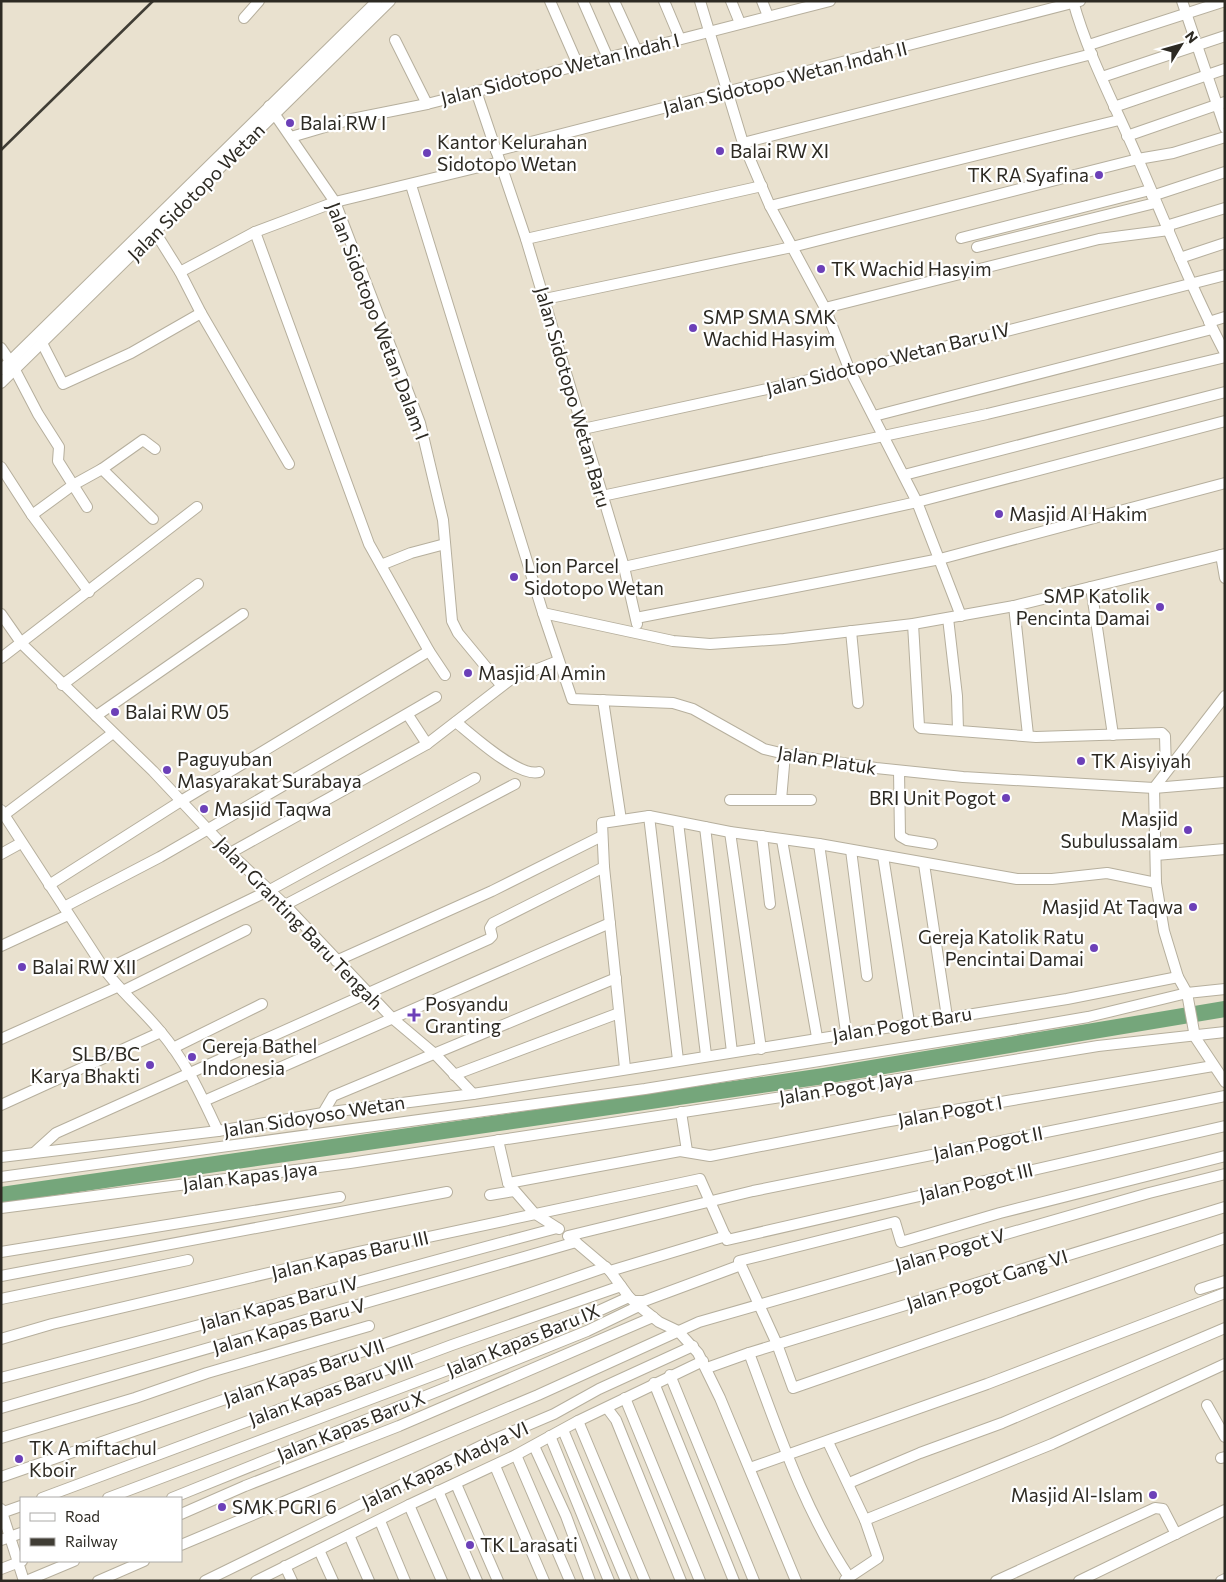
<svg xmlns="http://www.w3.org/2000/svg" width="1226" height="1582" font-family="Commissioner,sans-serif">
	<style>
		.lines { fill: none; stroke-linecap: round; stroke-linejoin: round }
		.river { stroke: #75a67b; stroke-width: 16 }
		.minor-casing { stroke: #b6af9d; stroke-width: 12 }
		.minor { stroke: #fff; stroke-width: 10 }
		.rail { stroke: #403d35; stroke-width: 2.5 }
		.poi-dot { fill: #6c40b8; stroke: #fff; stroke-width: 2 }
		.labels { text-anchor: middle; stroke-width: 4.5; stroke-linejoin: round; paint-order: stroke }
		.street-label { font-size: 19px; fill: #2d2a23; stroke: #fff }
		.poi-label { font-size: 19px; fill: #2d2a23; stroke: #fff; text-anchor: start }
	</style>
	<rect width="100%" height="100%" fill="#e9e1cf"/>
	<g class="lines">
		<path class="river" d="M 1,1195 L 824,1076 L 1225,1009"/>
		<defs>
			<g id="minor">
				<path d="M 550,1 L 578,65"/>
				<path d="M 583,1 L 608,58"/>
				<path d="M 614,1 L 637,51"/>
				<path d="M 664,1 L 680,39"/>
				<path d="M 700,1 L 743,143 L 770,206 L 825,308 L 850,371 L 917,502 L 961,616"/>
				<path d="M 731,1 L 740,23"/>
				<path d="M 762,1 L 768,16"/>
				<path d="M 1073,1 C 1088,56 1116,107 1138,159 C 1166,224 1192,290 1225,353"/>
				<path d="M 1182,1 L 1225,128"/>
				<path d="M 244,18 L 259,1"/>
				<path d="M 395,40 L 427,104"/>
				<path d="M 1089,45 L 1225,1"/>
				<path d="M 1102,77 L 1225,36"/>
				<path d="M 476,91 L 526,239 L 624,567 L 637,624"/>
				<path d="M 269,106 L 335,202 L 420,423 L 443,520 L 452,621 L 458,633 L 501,685"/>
				<path d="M 1114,107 L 1225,69"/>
				<path d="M 1127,136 L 1225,102"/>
				<path d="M 291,137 L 352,119 L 427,104 L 830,1"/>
				<path d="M 743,143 L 1092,54"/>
				<path d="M 496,151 L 1080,1"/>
				<path d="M 411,185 L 543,613 L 572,699 L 673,703 L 693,709 L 764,749 L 789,755 L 876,768 L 963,777 L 1154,788 L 1225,782"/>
				<path d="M 1152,196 L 1225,172"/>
				<path d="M 770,206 L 1119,120"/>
				<path d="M 1166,226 L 1225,208"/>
				<path d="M 155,232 L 180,272 L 201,313 L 289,464"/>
				<path d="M 255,232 L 369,544 L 429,651 L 445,675"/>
				<path d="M 961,238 L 1150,190"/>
				<path d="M 526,239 L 762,186"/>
				<path d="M 977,247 L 1155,203"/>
				<path d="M 1180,258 L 1225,243"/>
				<path d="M 180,272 L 255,232 L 335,202 L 500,162"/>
				<path d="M 545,299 L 792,247 L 1138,159 L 1173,153 L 1225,137"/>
				<path d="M 825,308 L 1099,239 L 1169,230"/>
				<path d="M 1209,322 L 1225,317"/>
				<path d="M 42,343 L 63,384 L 131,353 L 201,313"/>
				<path d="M 1,348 L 10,361"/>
				<path d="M 1,370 L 377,1"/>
				<path d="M 15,370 L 38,414 L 59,447 L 58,461 L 87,507"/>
				<path d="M 1,383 L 390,1"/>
				<path d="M 874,416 L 1212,329"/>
				<path d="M 583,429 L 850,371 L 1225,275"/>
				<path d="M 1,467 L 32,515 L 89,592"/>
				<path d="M 904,475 L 1225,392"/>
				<path d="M 602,496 L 987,414 L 1225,357"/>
				<path d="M 32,515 L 73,485 L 102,469"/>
				<path d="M 153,519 L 102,469 L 143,440 L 155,449"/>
				<path d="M 1221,555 L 1225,578"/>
				<path d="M 381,565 L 411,553 L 445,544"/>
				<path d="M 624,567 L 917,502 L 1225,421"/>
				<path d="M 1091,587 L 1113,735"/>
				<path d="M 1014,606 L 1028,735"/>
				<path d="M 543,613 L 673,641 L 710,644 L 784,639 L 913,624 L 1014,606 L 1225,554"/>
				<path d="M 1,614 L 22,644 L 153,771 L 230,853 L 285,905 L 392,1018 L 436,1055 L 473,1094"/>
				<path d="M 636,618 L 940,559 L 1225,483"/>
				<path d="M 948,618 L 957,696 L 958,730"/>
				<path d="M 913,624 L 919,726 L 921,728 L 1036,737 L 1162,733 L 1165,736 L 1166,771"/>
				<path d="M 851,631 L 858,703"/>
				<path d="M 1,658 L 197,507"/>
				<path d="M 62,685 L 198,584"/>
				<path d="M 1225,696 L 1154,788 L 1156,883 L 1164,931 L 1178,977 L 1187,993 L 1195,1037 L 1225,1082"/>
				<path d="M 603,700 L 621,820"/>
				<path d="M 408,715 L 427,744"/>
				<path d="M 96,716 L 243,614"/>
				<path d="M 456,722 C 472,735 519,778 539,772"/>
				<path d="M 899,771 L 900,836 L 907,840 L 932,844"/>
				<path d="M 730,800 L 781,800 L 785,754"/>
				<path d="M 781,800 L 811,800"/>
				<path d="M 1,810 L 105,970 C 121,992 142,1009 160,1031 C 187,1063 200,1093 218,1131"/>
				<path d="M 4,815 L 113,733"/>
				<path d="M 649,816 L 678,1060"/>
				<path d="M 678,822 L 706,1055"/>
				<path d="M 705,827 L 732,1052"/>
				<path d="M 730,832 L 761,1049"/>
				<path d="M 762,836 L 770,904"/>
				<path d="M 782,840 L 817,1037"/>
				<path d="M 819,844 L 846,1032"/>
				<path d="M 851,850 L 867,976"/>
				<path d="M 230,853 L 427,744 L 510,680 L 558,661"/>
				<path d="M 1,854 L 21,843"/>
				<path d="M 1156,855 L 1225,849"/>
				<path d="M 883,856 L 909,1022"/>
				<path d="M 924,864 L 947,1017"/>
				<path d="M 49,885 L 181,801 L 429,651"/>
				<path d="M 285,905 L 515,784"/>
				<path d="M 64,907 L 160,857 L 436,697"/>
				<path d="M 1,946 L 68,915"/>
				<path d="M 336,961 L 492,891 L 602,836"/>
				<path d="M 105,970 L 270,890 L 475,778"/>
				<path d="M 123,991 L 246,930"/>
				<path d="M 1,1039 L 117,987"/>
				<path d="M 173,1048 L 262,1004"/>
				<path d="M 625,1068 L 604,867 L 602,823 L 649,816 L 730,832 L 819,844 L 1017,879 L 1052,879 L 1107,873 L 1156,883"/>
				<path d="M 454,1075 L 619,1013"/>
				<path d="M 204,1101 L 610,923"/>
				<path d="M 1,1105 L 161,1032"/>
				<path d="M 681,1112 L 687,1151"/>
				<path d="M 323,1113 L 333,1096 L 616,978"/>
				<path d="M 498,1140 L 508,1183 L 534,1213 L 559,1229"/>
				<path d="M 35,1152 L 56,1133 L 489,939 L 492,936 L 490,928 L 493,923 L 604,867"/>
				<path d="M 1225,1156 L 1000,1213 L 901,1242 L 895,1222 L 739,1261 L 777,1344 L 793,1388 L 1225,1238"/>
				<path d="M 1,1157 L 218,1131 L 323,1113 L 473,1094 L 1067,999 L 1178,977"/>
				<path d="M 1,1177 L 645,1089 L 1006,1031 L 1088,1017 L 1187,993 L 1225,989"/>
				<path d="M 508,1183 L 680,1151 L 710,1156 L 884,1122 L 1213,1066"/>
				<path d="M 490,1195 L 514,1191"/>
				<path d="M 1,1208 L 350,1163 L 880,1082 L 1098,1046 L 1225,1032"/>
				<path d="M 568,1236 L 753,1191 L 1225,1096"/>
				<path d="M 571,1238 L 610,1271 L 629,1297 L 639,1306 L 659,1322 L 678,1331 L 698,1353 L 720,1398 L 796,1581"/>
				<path d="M 1,1252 L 340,1197"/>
				<path d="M 610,1271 L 726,1236"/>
				<path d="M 1,1276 L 447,1192"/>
				<path d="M 1200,1289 L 1225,1281"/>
				<path d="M 1,1299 L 188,1260"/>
				<path d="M 634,1301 L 644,1301 L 741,1265"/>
				<path d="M 1,1339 L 52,1324 L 358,1252 L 700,1179 L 727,1240 L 1225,1126"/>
				<path d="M 749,1353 L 1225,1207"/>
				<path d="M 707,1368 L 749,1353 C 778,1430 803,1508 849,1577"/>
				<path d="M 670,1375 L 754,1581"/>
				<path d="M 1,1378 C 187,1330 372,1277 557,1228"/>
				<path d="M 654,1383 L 734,1581"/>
				<path d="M 625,1398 L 700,1581"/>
				<path d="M 1207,1405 L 1225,1437"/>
				<path d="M 1,1408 L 576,1242"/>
				<path d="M 607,1408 L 616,1420 L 681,1581"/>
				<path d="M 578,1421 L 645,1581"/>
				<path d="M 563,1430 L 626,1581"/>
				<path d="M 550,1436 L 609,1581"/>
				<path d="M 1,1438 L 135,1398 L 207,1373 L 369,1326"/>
				<path d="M 828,1442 L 865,1520 L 878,1558 L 845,1580"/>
				<path d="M 534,1446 L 566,1516 L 590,1581"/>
				<path d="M 516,1455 L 570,1581"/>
				<path d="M 1221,1458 L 1225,1457"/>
				<path d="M 495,1466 L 544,1581"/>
				<path d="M 750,1468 L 987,1384 L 1225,1293"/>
				<path d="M 1,1477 L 606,1267"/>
				<path d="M 849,1483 L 920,1453 L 1002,1423 L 1225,1328"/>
				<path d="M 456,1484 L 498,1581"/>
				<path d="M 438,1491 L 477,1581"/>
				<path d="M 42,1498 L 452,1345 L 621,1286"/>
				<path d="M 108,1498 L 474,1360 L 594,1313 L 629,1297"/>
				<path d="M 172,1498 L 587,1331 L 639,1306"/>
				<path d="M 409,1505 L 442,1581"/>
				<path d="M 1,1509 L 24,1581"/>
				<path d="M 1,1513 L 21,1506"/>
				<path d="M 181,1514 L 245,1486 L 399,1426 L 653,1317"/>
				<path d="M 865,1520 L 1052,1444 L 1225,1364"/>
				<path d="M 380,1521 L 405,1581"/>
				<path d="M 349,1535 L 369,1581"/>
				<path d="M 1,1540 L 21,1533"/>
				<path d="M 181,1545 L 538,1395 L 699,1322 L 1149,1193 L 1225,1174"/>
				<path d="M 319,1550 L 333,1581"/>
				<path d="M 285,1566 L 292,1581"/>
				<path d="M 1,1569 L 22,1561"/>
				<path d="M 26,1581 L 74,1561"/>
				<path d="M 98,1581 L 144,1561"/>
				<path d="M 205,1581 L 495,1439 L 554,1414 L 599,1389 L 693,1346"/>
				<path d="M 256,1581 L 409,1505 L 516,1455 L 578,1421 L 703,1361"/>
				<path d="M 996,1581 L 1155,1508 L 1163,1509 L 1176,1534"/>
				<path d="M 1079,1581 L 1225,1510"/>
				<path d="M 1221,1581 L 1225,1579"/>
			</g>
		</defs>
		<use href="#minor" class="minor-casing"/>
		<use href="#minor" class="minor"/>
		<path class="rail" d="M 1,150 L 153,1"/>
	</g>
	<g class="poi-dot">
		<circle cx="290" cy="123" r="5"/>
		<circle cx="720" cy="151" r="5"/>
		<circle cx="427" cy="153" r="5"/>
		<circle cx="1099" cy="175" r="5"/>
		<circle cx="821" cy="269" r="5"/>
		<circle cx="693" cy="328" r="5"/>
		<circle cx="999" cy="514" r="5"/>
		<circle cx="514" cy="577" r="5"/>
		<circle cx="1160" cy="607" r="5"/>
		<circle cx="468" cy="673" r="5"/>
		<circle cx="115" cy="712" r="5"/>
		<circle cx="1081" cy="761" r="5"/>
		<circle cx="167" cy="770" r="5"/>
		<circle cx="1006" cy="798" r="5"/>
		<circle cx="204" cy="809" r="5"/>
		<circle cx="1188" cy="830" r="5"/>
		<circle cx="1193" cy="907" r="5"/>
		<circle cx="1094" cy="948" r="5"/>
		<circle cx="22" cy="967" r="5"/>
		<path d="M411.5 1007.5h5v5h5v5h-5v5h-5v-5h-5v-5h5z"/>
		<circle cx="192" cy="1057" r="5"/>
		<circle cx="150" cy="1065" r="5"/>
		<circle cx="19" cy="1459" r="5"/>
		<circle cx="1153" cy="1495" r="5"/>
		<circle cx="222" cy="1507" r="5"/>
		<circle cx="470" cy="1545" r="5"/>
	</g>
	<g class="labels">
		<g class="street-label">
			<text transform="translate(560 69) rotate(-14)" y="7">Jalan Sidotopo Wetan Indah I</text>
			<text transform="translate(785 78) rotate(-14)" y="7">Jalan Sidotopo Wetan Indah II</text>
			<text transform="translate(196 192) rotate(-45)" y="7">Jalan Sidotopo Wetan</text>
			<text transform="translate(378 321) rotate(69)" y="7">Jalan Sidotopo Wetan Dalam I</text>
			<text transform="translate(888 359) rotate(-14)" y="7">Jalan Sidotopo Wetan Baru IV</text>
			<text transform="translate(573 397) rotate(74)" y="7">Jalan Sidotopo Wetan Baru</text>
			<text transform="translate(827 760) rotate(9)" y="7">Jalan Platuk</text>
			<text transform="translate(299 923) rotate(46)" y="7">Jalan Granting Baru Tengah</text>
			<text transform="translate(902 1024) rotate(-9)" y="7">Jalan Pogot Baru</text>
			<text transform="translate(846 1087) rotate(-9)" y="7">Jalan Pogot Jaya</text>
			<text transform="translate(950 1111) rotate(-10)" y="7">Jalan Pogot I</text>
			<text transform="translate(314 1116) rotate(-9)" y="7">Jalan Sidoyoso Wetan</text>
			<text transform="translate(988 1143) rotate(-11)" y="7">Jalan Pogot II</text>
			<text transform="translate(250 1176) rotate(-7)" y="7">Jalan Kapas Jaya</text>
			<text transform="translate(976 1182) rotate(-13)" y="7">Jalan Pogot III</text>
			<text transform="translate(950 1250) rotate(-16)" y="7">Jalan Pogot V</text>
			<text transform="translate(350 1255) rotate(-13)" y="7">Jalan Kapas Baru III</text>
			<text transform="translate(987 1280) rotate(-17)" y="7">Jalan Pogot Gang VI</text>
			<text transform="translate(279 1303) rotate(-15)" y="7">Jalan Kapas Baru IV</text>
			<text transform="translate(289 1326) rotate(-16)" y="7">Jalan Kapas Baru V</text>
			<text transform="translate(523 1340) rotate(-22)" y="7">Jalan Kapas Baru IX</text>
			<text transform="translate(304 1372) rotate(-19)" y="7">Jalan Kapas Baru VII</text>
			<text transform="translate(331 1390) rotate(-20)" y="7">Jalan Kapas Baru VIII</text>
			<text transform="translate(351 1426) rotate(-22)" y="7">Jalan Kapas Baru X</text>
			<text transform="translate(445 1465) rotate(-25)" y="7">Jalan Kapas Madya VI</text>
		</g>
		<g class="poi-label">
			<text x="300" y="130">Balai RW I</text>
			<text x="437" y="149">Kantor Kelurahan<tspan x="437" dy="22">Sidotopo Wetan</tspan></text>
			<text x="730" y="158">Balai RW XI</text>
			<text x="1089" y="182" text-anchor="end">TK RA Syafina</text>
			<text x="831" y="276">TK Wachid Hasyim</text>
			<text x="703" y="324">SMP SMA SMK<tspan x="703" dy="22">Wachid Hasyim</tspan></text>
			<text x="1009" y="521">Masjid Al Hakim</text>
			<text x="524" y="573">Lion Parcel<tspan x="524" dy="22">Sidotopo Wetan</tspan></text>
			<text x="1150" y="603" text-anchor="end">SMP Katolik<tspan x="1150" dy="22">Pencinta Damai</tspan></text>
			<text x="478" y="680">Masjid Al Amin</text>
			<text x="125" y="719">Balai RW 05</text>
			<text x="177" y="766">Paguyuban<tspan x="177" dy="22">Masyarakat Surabaya</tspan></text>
			<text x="1091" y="768">TK Aisyiyah</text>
			<text x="996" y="805" text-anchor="end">BRI Unit Pogot</text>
			<text x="214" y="816">Masjid Taqwa</text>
			<text x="1178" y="826" text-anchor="end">Masjid<tspan x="1178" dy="22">Subulussalam</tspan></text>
			<text x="1183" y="914" text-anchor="end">Masjid At Taqwa</text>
			<text x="1084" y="944" text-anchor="end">Gereja Katolik Ratu<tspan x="1084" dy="22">Pencintai Damai</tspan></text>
			<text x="32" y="974">Balai RW XII</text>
			<text x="425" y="1011">Posyandu<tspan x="425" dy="22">Granting</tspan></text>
			<text x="202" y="1053">Gereja Bathel<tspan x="202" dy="22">Indonesia</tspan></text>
			<text x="140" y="1061" text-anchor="end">SLB/BC<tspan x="140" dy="22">Karya Bhakti</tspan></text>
			<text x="29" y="1455">TK A miftachul<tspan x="29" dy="22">Kboir</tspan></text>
			<text x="1143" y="1502" text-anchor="end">Masjid Al-Islam</text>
			<text x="232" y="1514">SMK PGRI 6</text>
			<text x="480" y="1552">TK Larasati</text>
		</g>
	</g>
	<rect width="1226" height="1582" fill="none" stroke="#2d2a23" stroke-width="5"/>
	<rect x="20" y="1497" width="162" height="65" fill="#ffffff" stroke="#abaaa7"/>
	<rect x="30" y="1513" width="25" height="8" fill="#ffffff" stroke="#abaaa7"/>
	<text x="65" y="1522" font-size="15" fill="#2d2a23">Road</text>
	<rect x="30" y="1538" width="25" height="8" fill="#403d35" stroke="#abaaa7"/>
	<text x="65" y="1547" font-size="15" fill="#2d2a23">Railway</text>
	<g transform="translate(1181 45) rotate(53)" stroke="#ffffff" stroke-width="4" paint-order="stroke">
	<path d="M0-4L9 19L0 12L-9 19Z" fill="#2d2a23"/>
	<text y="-8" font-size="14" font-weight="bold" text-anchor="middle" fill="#2d2a23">N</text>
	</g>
</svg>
